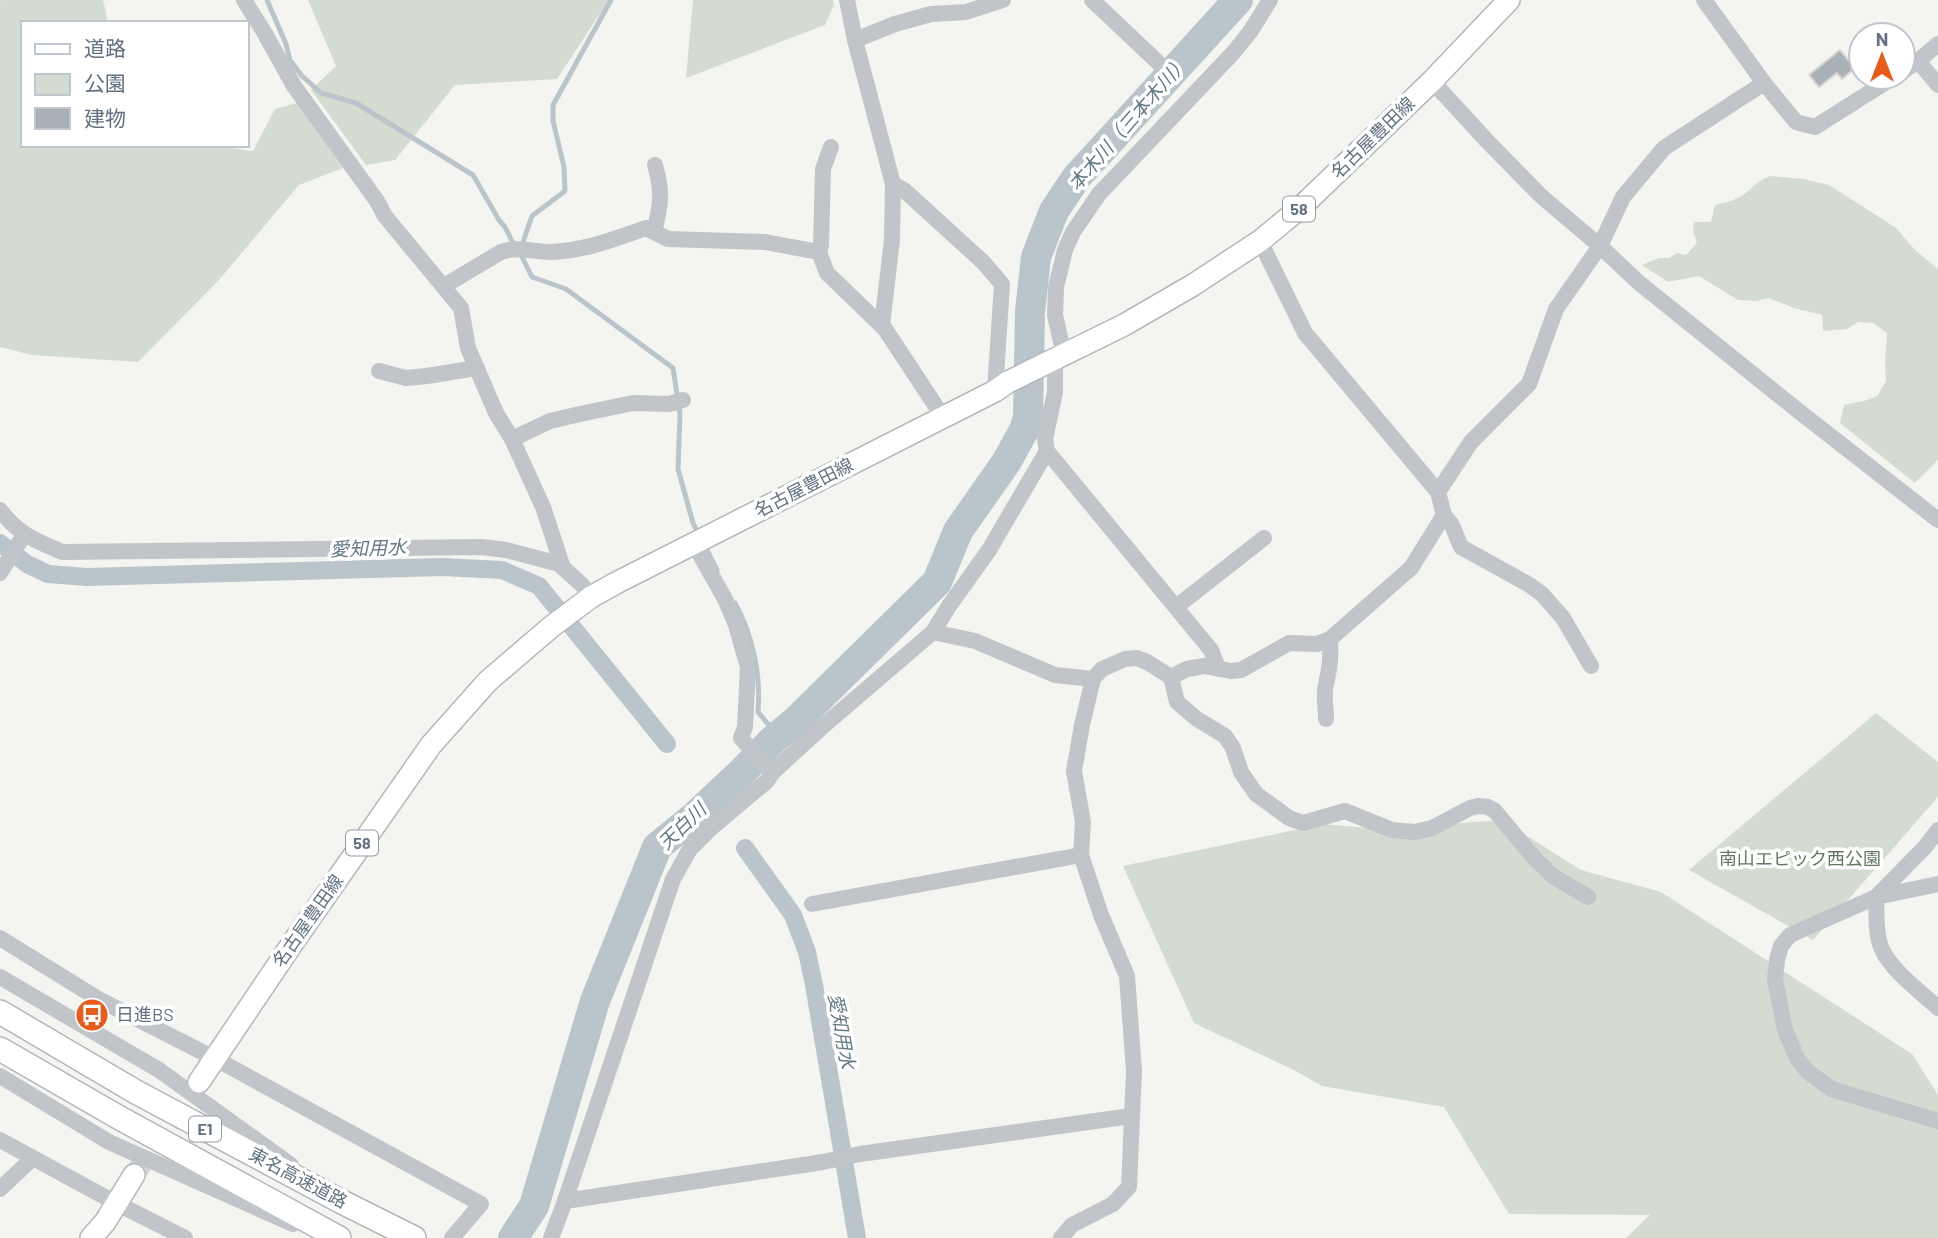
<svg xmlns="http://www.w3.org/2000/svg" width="1938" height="1238" font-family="Barlow,'Noto Sans JP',sans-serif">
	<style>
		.green { fill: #d4dbd1 }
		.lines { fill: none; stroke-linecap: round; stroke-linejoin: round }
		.stream { stroke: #bac5cb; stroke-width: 5 }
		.canal { stroke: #bac5cb; stroke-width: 18 }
		.river { stroke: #bac5cb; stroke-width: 30 }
		.building { fill: #a9b0b6; stroke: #d5d5d3; stroke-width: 2 }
		.major-tunnel { stroke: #d0d3d4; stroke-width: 21; stroke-dasharray: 21 10; stroke-linecap: butt }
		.major-casing { stroke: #b4b8bc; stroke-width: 24 }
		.highway-casing { stroke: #b4b7ba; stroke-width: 26 }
		.minor { stroke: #c1c4c8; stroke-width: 16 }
		.major { stroke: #fff; stroke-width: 21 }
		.highway { stroke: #fff; stroke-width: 23 }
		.labels { text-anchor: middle; stroke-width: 7; stroke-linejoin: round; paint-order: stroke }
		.shield { fill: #fff; stroke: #919ca8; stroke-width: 2 }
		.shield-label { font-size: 16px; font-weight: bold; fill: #627182 }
		.street-label { font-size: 18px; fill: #627182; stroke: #fff }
		.park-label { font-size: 18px; fill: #647961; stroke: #fff }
		.poi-label { font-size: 18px; fill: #627182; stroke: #fff; text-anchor: start }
		.water-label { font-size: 19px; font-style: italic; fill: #627a86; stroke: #fff }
	</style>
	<rect width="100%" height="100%" fill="#f4f4f0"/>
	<g class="green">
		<path d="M 2,0 L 103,0 L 108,23 L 23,23 L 23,145 L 208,145 L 253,151 L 275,109 L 297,103 L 343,168 L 299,185 L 218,281 L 138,362 L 32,355 L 0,347 L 0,1 Z"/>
		<path d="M 308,0 L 609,0 L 557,79 L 455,85 L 395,160 L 366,165 L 311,90 L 336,66 Z"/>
		<path d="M 693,0 L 833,0 L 834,5 L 825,25 L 686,78 Z"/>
		<path d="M 1770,176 L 1803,179 L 1829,185 L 1896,228 L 1915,250 L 1938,269 L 1938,460 L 1915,483 L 1840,423 L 1844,405 L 1864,401 L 1877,396 L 1886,381 L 1885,361 L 1887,333 L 1873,323 L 1858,322 L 1847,329 L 1823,331 L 1822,315 L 1794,308 L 1769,298 L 1756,301 L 1738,300 L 1699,276 L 1668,282 L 1642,265 L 1659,258 L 1669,258 L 1677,253 L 1686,255 L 1697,243 L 1693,231 L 1694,222 L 1711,222 L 1715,205 C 1727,202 1738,200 1747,192 C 1756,184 1758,181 1770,176 Z"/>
		<path d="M 1876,713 L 1938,762 L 1938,797 L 1813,940 L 1689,870 Z"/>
		<path d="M 1502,820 L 1581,870 L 1661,892 L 1912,1054 L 1938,1095 L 1938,1238 L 1626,1238 L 1650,1215 L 1509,1214 L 1444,1107 L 1322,1086 L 1294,1070 L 1194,1023 L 1123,866 L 1324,824 L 1379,829 Z"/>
	</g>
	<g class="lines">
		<g class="stream">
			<path d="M 267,0 L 286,44 L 290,60 L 302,76 L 321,93 L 356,103 L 473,175 L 499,220 L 505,227 L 515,247"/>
			<path d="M 611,0 L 553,105 L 553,121 L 564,167 L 565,191 L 532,216 L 522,245 L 522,257 L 532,277 L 566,289 L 673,368 L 680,414 L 678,469 L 693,523 L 699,535"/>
			<path d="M 704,544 L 717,570"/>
			<path d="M 735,603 C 753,636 761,675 758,712 L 778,736"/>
		</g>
		<g class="canal">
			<path d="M 0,543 L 27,564 L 48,574 L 87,577 L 442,567 L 502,570 L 539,586 L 667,744"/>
			<path d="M 745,848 L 793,915 L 807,952 L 814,985 L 857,1238"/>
		</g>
		<path class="river" d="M 513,1238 L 534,1206 L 595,1001 L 657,847 L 695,816 L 742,772 L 773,740 L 797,720 L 937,582 L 958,531 L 1007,461 L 1024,430 L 1028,417 L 1030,312 L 1036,257 L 1054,211 L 1076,178 L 1238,0"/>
	</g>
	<path class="building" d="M 1840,50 L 1855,68 L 1842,79 L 1837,73 L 1819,87 L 1809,75 Z"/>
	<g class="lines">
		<path class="major-tunnel" d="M 134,1175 L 199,1082"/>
		<defs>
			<g id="major">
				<path d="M 199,1082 L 294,941 L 431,745 L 488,681 L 551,627 L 591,597 L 616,583 L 995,391 L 1008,382 L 1124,325 L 1193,285 L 1260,241 L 1299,209 L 1432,81 L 1509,0"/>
				<path d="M 91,1238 L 105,1222 L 134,1175"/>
			</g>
			<g id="highway">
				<path d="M 0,1012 L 136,1092 L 342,1202 L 414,1238"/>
				<path d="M 0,1049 L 118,1117 L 339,1238"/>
			</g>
		</defs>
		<use href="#major" class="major-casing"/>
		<use href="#highway" class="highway-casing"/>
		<g class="minor">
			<path d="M 244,0 L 264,32 L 294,86 L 377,201 L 385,216 L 461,308 L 468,348 L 496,413 L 512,439 L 543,507 L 562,565 L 559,564"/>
			<path d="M 847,0 L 855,40 L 893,184 L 892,240 L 882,325"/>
			<path d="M 1092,0 L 1165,69"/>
			<path d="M 1704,0 L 1764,83 L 1796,122 L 1815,127 L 1894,77"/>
			<path d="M 855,40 L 895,24 L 931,14 L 966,12 L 1003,0"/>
			<path d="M 1918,61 L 1938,85"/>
			<path d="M 1903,71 L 1918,61 L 1938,44"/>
			<path d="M 1432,81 L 1487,141 L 1542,197 L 1600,246 L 1638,282 L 1801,413 L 1938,520"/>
			<path d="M 893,184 L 904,190 L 983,262 L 1002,284 L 995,391"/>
			<path d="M 654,232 C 661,204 663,193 655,165"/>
			<path d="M 1260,241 L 1305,333 L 1438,492 L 1444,515 L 1452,525 L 1461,547 L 1528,584 L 1542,594 L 1563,618 L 1591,666"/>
			<path d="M 819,252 L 821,245 L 823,169 L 831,147"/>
			<path d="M 444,286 L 501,252 C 518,246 533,252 550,252 C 584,251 615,239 646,228 L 668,239 L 765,242 L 819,252 L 827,273 L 885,329 L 943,417"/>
			<path d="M 1064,355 L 1055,315 L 1056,287 L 1065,250 L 1073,232 L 1099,194 L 1233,53 L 1250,32 L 1270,0"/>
			<path d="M 1055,360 L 1055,392 L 1045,439 L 1047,451 L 1211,650 L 1218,668"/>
			<path d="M 379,371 L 406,378 L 427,376 L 476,368"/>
			<path d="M 512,439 L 550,421 L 580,414 L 633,403 L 669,404 L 683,400"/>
			<path d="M 1438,492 L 1471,442 L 1529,384 L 1556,309 L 1600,246 L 1623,197 L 1664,148 L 1764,83"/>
			<path d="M 0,510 C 19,535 35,540 62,552 L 482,547 L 506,550 L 559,564 L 582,585 L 591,597"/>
			<path d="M 694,544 L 725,599 L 736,625 L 748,667 L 745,727 L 741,738 L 772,773"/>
			<path d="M 0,573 L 24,535"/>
			<path d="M 1176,607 L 1264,538"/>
			<path d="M 933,632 L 975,641 L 1055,675 L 1093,679"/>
			<path d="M 1171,677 L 1187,669 L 1204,666 L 1231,671 L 1241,670 L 1289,643 L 1317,644 L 1330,639 L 1411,568 L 1444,515"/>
			<path d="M 1326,719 C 1326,708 1323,695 1326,684 C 1330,667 1331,657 1330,639"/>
			<path d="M 1938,830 L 1925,847 L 1876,897 C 1877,913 1875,932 1881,947 C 1890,970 1920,991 1938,1008"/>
			<path d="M 1938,884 L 1876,897 L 1790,935 L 1781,946 L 1777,960 L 1775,979 L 1785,1030 L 1797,1058 L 1807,1071 L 1831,1089 L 1938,1121"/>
			<path d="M 812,904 L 1081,855"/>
			<path d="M 0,938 L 100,1000 L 214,1058 L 481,1204 L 452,1238"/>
			<path d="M 0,977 L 159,1070 L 291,1165"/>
			<path d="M 0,1076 L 109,1142 L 293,1224"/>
			<path d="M 0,1140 L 116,1203 L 185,1238"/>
			<path d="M 0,1189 L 33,1158"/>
			<path d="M 565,1201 L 823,1162 L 860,1154 L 1131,1116"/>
			<path d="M 551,1238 L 565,1201 L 673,879 L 690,849 L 711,828 L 767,781 L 772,773 L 821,728 L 933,632 L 949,606 L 989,550 L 1047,451"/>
			<path d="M 1061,1238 L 1072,1225 L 1113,1204 L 1129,1187 L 1134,1071 L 1127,976 L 1101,915 L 1081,855 L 1083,822 L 1074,771 L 1082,725 L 1093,679 L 1102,669 L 1125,659 L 1137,658 L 1147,662 L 1171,677 L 1177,702 L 1197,719 L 1225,736 L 1233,748 L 1241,772 L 1256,794 L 1289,818 L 1303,823 L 1345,811 L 1392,830 L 1415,832 L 1432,828 L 1470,808 L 1478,806 L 1488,807 L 1495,811 L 1535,859 L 1554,877 L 1588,897"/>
		</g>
		<use href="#major" class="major"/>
		<use href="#highway" class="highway"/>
	</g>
	<defs>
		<symbol id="bus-disc" viewBox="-11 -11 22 22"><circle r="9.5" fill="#e95a1b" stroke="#fff"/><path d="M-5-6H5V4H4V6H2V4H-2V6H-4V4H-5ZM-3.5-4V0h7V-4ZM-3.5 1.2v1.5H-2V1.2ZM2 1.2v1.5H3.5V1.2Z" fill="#fff"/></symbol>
	</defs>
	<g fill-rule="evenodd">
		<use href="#bus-disc" x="73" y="996" width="38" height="38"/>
	</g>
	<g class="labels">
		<g class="shield">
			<rect x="1283" y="196.5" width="32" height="25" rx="5"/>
			<rect x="346" y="830.5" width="32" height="25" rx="5"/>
			<rect x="189" y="1116.5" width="32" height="25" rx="5"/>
		</g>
		<g class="shield-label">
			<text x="1299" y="215">58</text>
			<text x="362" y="849">58</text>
			<text x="205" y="1135">E1</text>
		</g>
		<g class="street-label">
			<text transform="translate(1373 138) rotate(-44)" y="6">名古屋豊田線</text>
			<text transform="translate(804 488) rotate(-27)" y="6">名古屋豊田線</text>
			<text transform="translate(308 921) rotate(-55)" y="6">名古屋豊田線</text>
			<text transform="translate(298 1178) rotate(28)" y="6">東名高速道路</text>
		</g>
		<g class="park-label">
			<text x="1800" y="865">南山エピック西公園</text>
		</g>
		<g class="poi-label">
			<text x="116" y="1021">日進BS</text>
		</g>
		<g class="water-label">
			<text transform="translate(1128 123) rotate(-49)" y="7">本木川（三本木川）</text>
			<text transform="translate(368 548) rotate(-2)" y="7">愛知用水</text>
			<text transform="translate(682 826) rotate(-44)" y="7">天白川</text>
			<text transform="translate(842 1031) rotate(80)" y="7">愛知用水</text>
		</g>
	</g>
	<rect x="21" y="21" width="228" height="126" fill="#ffffff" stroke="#c0c6cd" stroke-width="2"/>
	<rect x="35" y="44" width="35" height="10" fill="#ffffff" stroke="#c0c6cd" stroke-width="2"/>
	<text x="84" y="56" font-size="21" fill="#627182">道路</text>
	<rect x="35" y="74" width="35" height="21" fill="#d4dbd1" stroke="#c0c6cd" stroke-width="2"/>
	<text x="84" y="91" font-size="21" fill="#627182">公園</text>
	<rect x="35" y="108" width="35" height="21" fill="#a9b0b6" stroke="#c0c6cd" stroke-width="2"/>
	<text x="84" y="126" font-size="21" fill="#627182">建物</text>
	<g transform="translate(1882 56)"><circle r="33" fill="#ffffff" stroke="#c0c6cd" stroke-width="2"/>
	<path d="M0-5L12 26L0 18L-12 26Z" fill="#e95a1b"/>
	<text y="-10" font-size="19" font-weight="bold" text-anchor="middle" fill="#627182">N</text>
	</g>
</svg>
